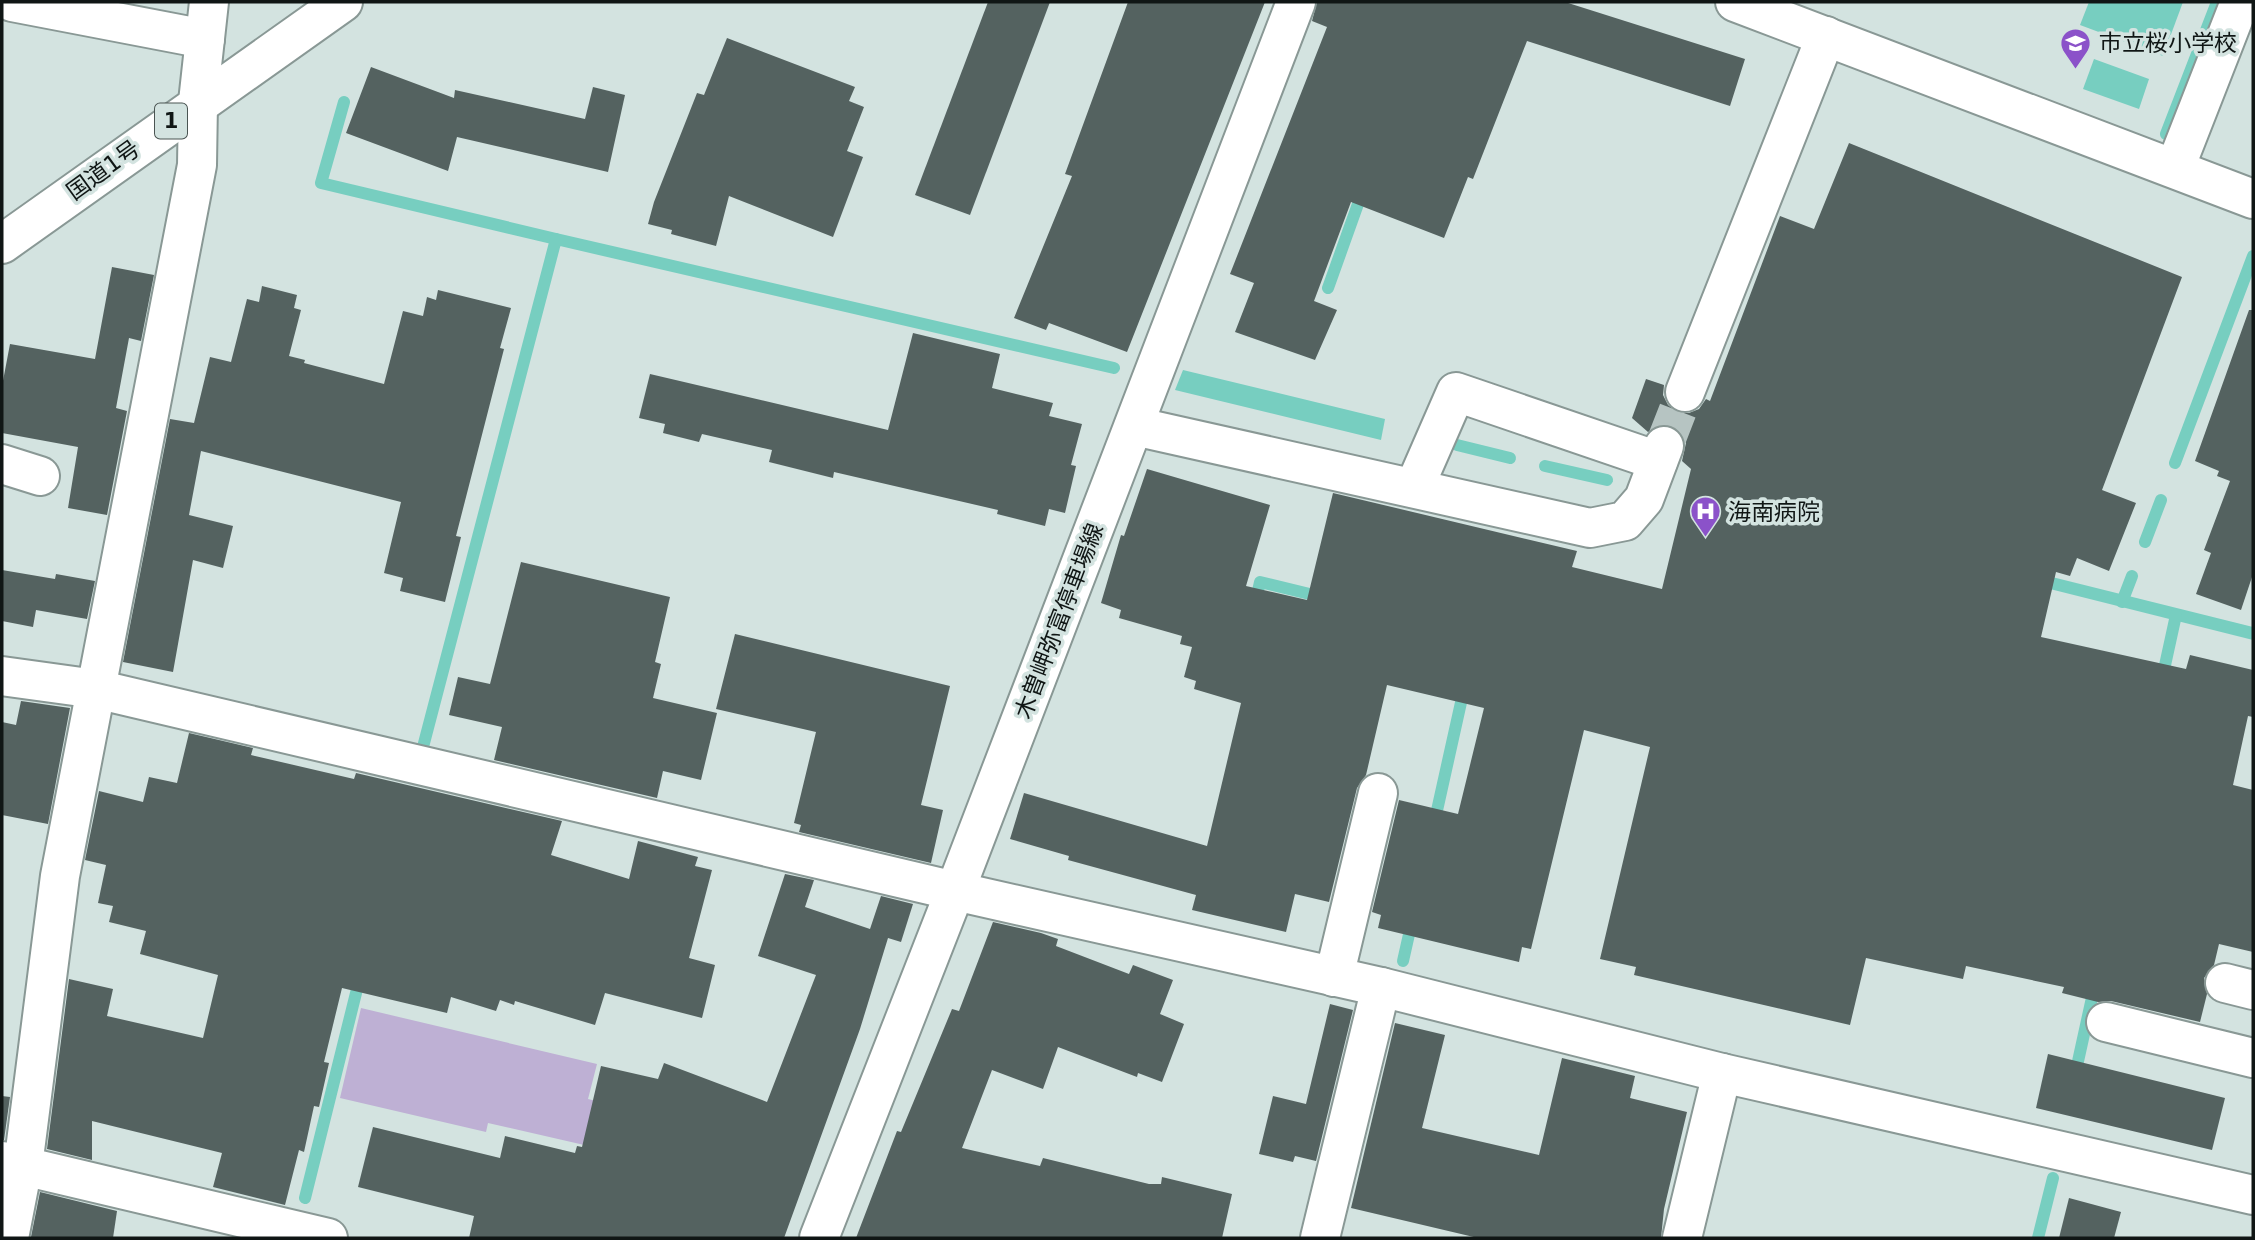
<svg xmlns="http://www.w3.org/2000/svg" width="2255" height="1240" font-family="'DejaVu Sans','Noto Sans JP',sans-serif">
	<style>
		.green { fill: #beb0d4 }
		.water { fill: #77cec0 }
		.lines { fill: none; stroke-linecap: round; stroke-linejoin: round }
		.stream { stroke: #77cec0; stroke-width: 12 }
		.building { fill: #546260 }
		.minor-tunnel { stroke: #b6c4c2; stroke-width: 38; stroke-dasharray: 38 19; stroke-linecap: butt }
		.minor-casing { stroke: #899895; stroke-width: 42 }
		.major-casing { stroke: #899895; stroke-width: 42 }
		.highway-casing { stroke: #899895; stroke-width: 42 }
		.minor { stroke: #fff; stroke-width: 38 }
		.major { stroke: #fff; stroke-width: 38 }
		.highway { stroke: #fff; stroke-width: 38 }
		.labels { text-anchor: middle; stroke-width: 7; stroke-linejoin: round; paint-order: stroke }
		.shield { fill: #d3e3e0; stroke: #4a5452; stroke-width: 2 }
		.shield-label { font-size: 21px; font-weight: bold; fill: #101615 }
		.poi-label { font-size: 23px; fill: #101615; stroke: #d3e3e0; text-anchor: start }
		.street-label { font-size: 23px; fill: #101615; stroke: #d3e3e0 }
	</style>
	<rect width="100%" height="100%" fill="#d3e3e0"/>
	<path class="green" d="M 361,1008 L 597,1064 L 588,1099 L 617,1106 L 606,1150 L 488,1123 L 486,1132 L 340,1098 Z"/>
	<g class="water">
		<path d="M 2089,2 L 2183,2 L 2163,56 L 2080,25 Z"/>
		<path d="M 2094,59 L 2149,79 L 2139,109 L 2083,89 Z"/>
		<path d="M 1183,370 L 1385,419 L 1381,440 L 1175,390 Z"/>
		<path d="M 1984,560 L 2253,627 L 2253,640 L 1982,572 Z"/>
	</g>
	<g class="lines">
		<g class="stream">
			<path d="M 344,102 L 321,183 L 556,239"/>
			<path d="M 2166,134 L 2217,2"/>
			<path d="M 1328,288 L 1363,190"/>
			<path d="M 1457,445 L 1510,458"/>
			<path d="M 2175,463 L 2253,256"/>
			<path d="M 1545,466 L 1607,480"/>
			<path d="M 2145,542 L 2161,500"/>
			<path d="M 2122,602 L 2132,576"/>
			<path d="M 1255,604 L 1260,582 L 1322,597"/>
			<path d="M 2162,679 L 2176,615"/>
			<path d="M 423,747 L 556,239 L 1114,368"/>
			<path d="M 1434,824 L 1464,689"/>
			<path d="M 1403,961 L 1412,921"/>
			<path d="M 2075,1075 L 2095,984"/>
			<path d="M 305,1198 L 360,977"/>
			<path d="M 2038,1238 L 2053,1178"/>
		</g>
	</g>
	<g class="building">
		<path d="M 988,2 L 1050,2 L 970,215 L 915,195 Z"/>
		<path d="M 1128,2 L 1265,2 L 1127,352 L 1049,323 L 1046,330 L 1014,318 L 1072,176 L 1065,174 Z"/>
		<path d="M 1317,2 L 1565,2 L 1745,59 L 1730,106 L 1527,41 L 1473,179 L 1468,177 L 1444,238 L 1351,202 L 1314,301 L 1337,310 L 1315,360 L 1235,332 L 1254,283 L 1230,274 L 1327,27 L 1312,21 Z"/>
		<path d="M 727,38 L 855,87 L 849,101 L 864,107 L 847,151 L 863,157 L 833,237 L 729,196 L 716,246 L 671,234 L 672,230 L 648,224 L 654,202 L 697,93 L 704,95 Z"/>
		<path d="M 371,67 L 454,98 L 455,90 L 585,119 L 593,87 L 625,95 L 608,172 L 457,137 L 448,171 L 346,133 Z"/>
		<path d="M 1849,143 L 2182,277 L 2102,490 L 2136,503 L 2109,571 L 2077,558 L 2070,576 L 2056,572 L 2041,637 L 2186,669 L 2190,655 L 2253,670 L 2253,717 L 2248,716 L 2233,785 L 2253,790 L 2253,952 L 2219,944 L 2214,965 L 2204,978 L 2207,994 L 2200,1022 L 2111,1001 L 2098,1002 L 2062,993 L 2064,987 L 1966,966 L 1963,979 L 1866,958 L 1850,1025 L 1634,975 L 1636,967 L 1600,959 L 1650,747 L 1584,730 L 1531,949 L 1522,947 L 1519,962 L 1378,928 L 1381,915 L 1372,912 L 1399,800 L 1458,814 L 1484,708 L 1387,685 L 1366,775 L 1357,788 L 1329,902 L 1295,894 L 1286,932 L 1192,910 L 1196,895 L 1068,860 L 1069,856 L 1010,839 L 1024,793 L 1207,846 L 1241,703 L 1194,689 L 1196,681 L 1184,677 L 1192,647 L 1180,644 L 1182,636 L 1119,618 L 1121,610 L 1101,603 L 1121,535 L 1124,536 L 1147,469 L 1270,505 L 1246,586 L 1307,600 L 1333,493 L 1577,551 L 1572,567 L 1662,589 L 1691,469 L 1682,461 L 1686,443 L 1680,432 L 1671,425 L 1661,424 L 1648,432 L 1632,418 L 1646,379 L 1664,385 L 1663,395 L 1668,405 L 1678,413 L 1689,413 L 1699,409 L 1706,399 L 1710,401 L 1780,216 L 1814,229 Z"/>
		<path d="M 112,267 L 154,275 L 141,341 L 129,338 L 116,408 L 127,411 L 107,515 L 68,508 L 78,447 L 2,433 L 2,386 L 10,344 L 95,359 Z"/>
		<path d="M 262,286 L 297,295 L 294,308 L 301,310 L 289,356 L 305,360 L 304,363 L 384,384 L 403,311 L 423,316 L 427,297 L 436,300 L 438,290 L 511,308 L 500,348 L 504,349 L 456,536 L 461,537 L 445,602 L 400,591 L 403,578 L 384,573 L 401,502 L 201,451 L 189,515 L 233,526 L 223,568 L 193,560 L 173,672 L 123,662 L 170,419 L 194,423 L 210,357 L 231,362 L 247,299 L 259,302 Z"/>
		<path d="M 2249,310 L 2253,310 L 2253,574 L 2241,610 L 2196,594 L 2211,553 L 2204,550 L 2230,481 L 2217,476 L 2219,471 L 2195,461 Z"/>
		<path d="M 913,333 L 1000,354 L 992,388 L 1053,403 L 1049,416 L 1082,424 L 1071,465 L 1076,466 L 1065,513 L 1049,509 L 1045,526 L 997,514 L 998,510 L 834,472 L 833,478 L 769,462 L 772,450 L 702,434 L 699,442 L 663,433 L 665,424 L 639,418 L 650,374 L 888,430 Z"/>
		<path d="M 521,562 L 670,597 L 655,662 L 661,664 L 653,698 L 717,713 L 701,780 L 663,771 L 657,798 L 494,760 L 502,727 L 449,715 L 458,677 L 490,684 Z"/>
		<path d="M 2,570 L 55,579 L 56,574 L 95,581 L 87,619 L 36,610 L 33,627 L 2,621 Z"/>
		<path d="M 735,634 L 950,686 L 921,805 L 943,810 L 931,863 L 799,832 L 801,825 L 794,823 L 816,732 L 716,709 Z"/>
		<path d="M 21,701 L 70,708 L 48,824 L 2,815 L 2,722 L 16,725 Z"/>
		<path d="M 189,733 L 253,748 L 251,755 L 354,779 L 356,773 L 562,821 L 551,855 L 629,879 L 638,841 L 698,857 L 695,866 L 712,870 L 689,958 L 715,965 L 702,1018 L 605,993 L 595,1025 L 515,1001 L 514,1005 L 500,1000 L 496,1011 L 451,997 L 447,1013 L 342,988 L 324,1062 L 329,1063 L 319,1107 L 314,1106 L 304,1152 L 299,1150 L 285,1205 L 213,1187 L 222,1153 L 92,1121 L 92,1160 L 47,1149 L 69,979 L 113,989 L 107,1016 L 203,1038 L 218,975 L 140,954 L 146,931 L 109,922 L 113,906 L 98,903 L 106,865 L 85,860 L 99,791 L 143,802 L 149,777 L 177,783 Z"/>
		<path d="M 785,874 L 814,880 L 805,907 L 870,929 L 881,896 L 913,904 L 901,942 L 888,938 L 860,1029 L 784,1238 L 469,1238 L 474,1216 L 358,1187 L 373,1127 L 500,1158 L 505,1136 L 575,1153 L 577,1146 L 582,1147 L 601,1066 L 658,1079 L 664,1063 L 767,1102 L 816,975 L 758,956 Z"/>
		<path d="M 993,922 L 1041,933 L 1058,939 L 1056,946 L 1129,974 L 1133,965 L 1173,980 L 1160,1014 L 1184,1024 L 1162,1082 L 1138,1073 L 1137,1077 L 1058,1047 L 1043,1089 L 992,1070 L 962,1148 L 1040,1166 L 1043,1158 L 1149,1184 L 1161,1184 L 1162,1177 L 1232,1194 L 1222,1238 L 856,1238 L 897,1131 L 901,1132 L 952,1009 L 959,1011 Z"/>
		<path d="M 1330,1004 L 1353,1010 L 1316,1161 L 1295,1156 L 1293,1162 L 1259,1154 L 1273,1096 L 1306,1104 Z"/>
		<path d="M 1395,1023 L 1445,1035 L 1422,1128 L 1539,1155 L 1562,1058 L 1635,1076 L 1630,1098 L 1687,1112 L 1664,1209 L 1661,1238 L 1478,1238 L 1351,1208 Z"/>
		<path d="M 2048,1054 L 2225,1098 L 2212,1150 L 2036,1108 Z"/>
		<path d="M 2,1096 L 10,1097 L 4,1140 L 2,1140 Z"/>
		<path d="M 40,1192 L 117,1211 L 113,1238 L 31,1237 Z"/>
		<path d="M 2069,1198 L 2121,1212 L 2114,1238 L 2059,1238 Z"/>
	</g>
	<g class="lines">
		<path class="minor-tunnel" d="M 1664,446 L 1685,392"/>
		<defs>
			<g id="minor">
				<path d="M 12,2 L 205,39"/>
				<path d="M 1735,2 L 2253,199"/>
				<path d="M 2175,168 L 2240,2"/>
				<path d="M 1685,392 L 1826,36"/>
				<path d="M 1134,426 L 1590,528 L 1625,521 L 1644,499 L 1664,446"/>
				<path d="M 2,464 L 40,476"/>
				<path d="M 1414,488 L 1456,392 L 1658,461"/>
				<path d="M 2,676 L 96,689 L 955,891 L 1381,987 L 1722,1073 L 2253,1195"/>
				<path d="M 1334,977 L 1378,793"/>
				<path d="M 2225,983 L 2253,990"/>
				<path d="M 2106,1022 L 2253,1058"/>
				<path d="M 2,1161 L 328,1238"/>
				<path d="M 9,1238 L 23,1166 L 60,876 L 197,165 L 198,102 L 209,2"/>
				<path d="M 1320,1238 L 1381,987"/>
				<path d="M 1682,1238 L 1722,1073"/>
			</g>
			<path id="major" d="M 819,1238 L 955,891 L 1296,2"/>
			<path id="highway" d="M 2,244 L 343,2"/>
		</defs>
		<use href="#minor" class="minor-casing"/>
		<use href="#major" class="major-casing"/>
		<use href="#highway" class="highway-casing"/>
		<use href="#minor" class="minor"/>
		<use href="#major" class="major"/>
		<use href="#highway" class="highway"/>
	</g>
	<defs>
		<symbol id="school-pin" viewBox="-11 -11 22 30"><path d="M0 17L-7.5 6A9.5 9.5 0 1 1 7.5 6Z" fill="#8b52c9" stroke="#d3e3e0"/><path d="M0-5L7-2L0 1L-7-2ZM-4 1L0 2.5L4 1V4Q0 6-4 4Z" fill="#fff"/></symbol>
		<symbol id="hospital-pin" viewBox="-11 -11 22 30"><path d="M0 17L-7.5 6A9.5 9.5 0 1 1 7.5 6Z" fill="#8b52c9" stroke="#d3e3e0"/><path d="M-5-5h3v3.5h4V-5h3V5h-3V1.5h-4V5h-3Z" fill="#fff"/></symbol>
	</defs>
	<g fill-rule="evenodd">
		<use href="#school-pin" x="2058" y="26" width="35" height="47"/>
		<use href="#hospital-pin" x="1688" y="494" width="35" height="47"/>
	</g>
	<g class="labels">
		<rect class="shield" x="155" y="103.5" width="32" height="35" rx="5"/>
		<g class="shield-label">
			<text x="171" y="128">1</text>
		</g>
		<g class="poi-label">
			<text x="2099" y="51">市立桜小学校</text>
			<text x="1728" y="520">海南病院</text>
		</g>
		<g class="street-label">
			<text transform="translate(103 170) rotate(-36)" y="8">国道1号</text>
			<text transform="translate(1059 621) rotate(-69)" y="8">木曽岬弥富停車場線</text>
		</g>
	</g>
	<rect width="2255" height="1240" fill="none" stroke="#101615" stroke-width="7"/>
</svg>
